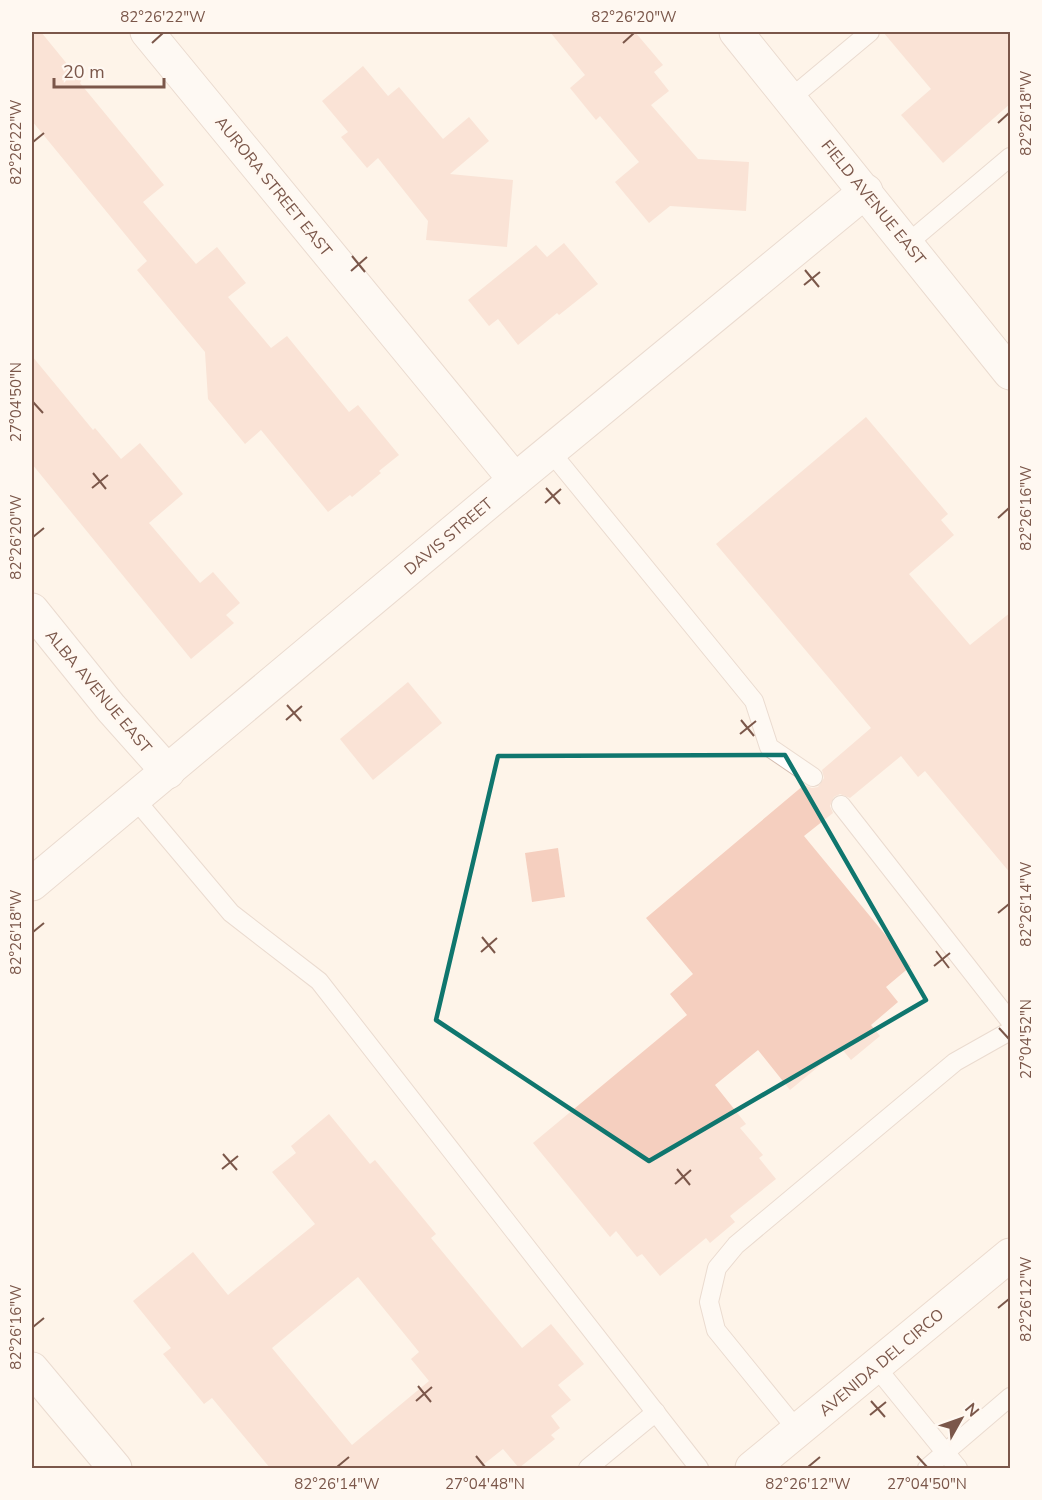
<svg xmlns="http://www.w3.org/2000/svg" width="1042" height="1500" font-family="'Nunito Sans',sans-serif">
	<style>
		.building { fill: #f5cfbf; fill-rule: evenodd }
		.lines { fill: none; stroke-linecap: round; stroke-linejoin: round }
		.lane-casing { stroke: #d4bcb0; stroke-width: 20 }
		.street-casing { stroke: #d4bcb0; stroke-width: 35 }
		.secondary-casing { stroke: #d7bcad; stroke-width: 35 }
		.lane { stroke: #fff; stroke-width: 18 }
		.street { stroke: #fff; stroke-width: 33 }
		.secondary { stroke: #fff; stroke-width: 33 }
		.marked { fill: none; stroke: #0f766e; stroke-width: 4.5; stroke-linejoin: round }
		.ticks { fill: none; stroke: #7b574a; stroke-width: 2 }
		.labels { text-anchor: middle; stroke-width: 6; stroke-linejoin: round; paint-order: stroke }
		.street-label { font-size: 16px; fill: #7b574a; stroke: #fff8f1 }
		.neatline { fill: none; stroke: #7b574a; stroke-width: 2 }
		.ticks-label { font-size: 15px; text-anchor: middle; fill: #7b574a }
	</style>
	<rect width="100%" height="100%" fill="#fef4e9"/>
	<g class="building">
		<path d="M 32,32 L 41,32 L 81,81 L 80,83 L 164,185 L 143,202 L 196,264 L 217,247 L 246,283 L 228,297 L 271,348 L 287,336 L 349,412 L 358,405 L 399,455 L 379,471 L 381,473 L 352,497 L 350,495 L 328,512 L 261,430 L 245,444 L 208,399 L 205,352 L 137,270 L 147,261 L 32,121 Z"/>
		<path d="M 550,32 L 635,32 L 663,65 L 654,72 L 669,91 L 651,105 L 698,159 L 749,162 L 746,211 L 670,206 L 649,223 L 615,182 L 639,162 L 600,116 L 596,120 L 570,88 L 585,75 Z"/>
		<path d="M 883,32 L 1011,32 L 1011,103 L 943,163 L 901,115 L 931,89 Z"/>
		<path d="M 363,66 L 388,96 L 399,87 L 443,139 L 469,117 L 489,141 L 450,174 L 513,180 L 507,247 L 426,240 L 428,221 L 378,158 L 367,168 L 341,137 L 348,132 L 322,101 Z"/>
		<path d="M 564,243 L 598,284 L 559,315 L 557,313 L 518,345 L 498,319 L 489,326 L 468,300 L 536,245 L 547,257 Z"/>
		<path d="M 32,356 L 93,430 L 95,428 L 121,459 L 140,443 L 183,494 L 149,523 L 200,583 L 213,572 L 240,603 L 226,615 L 234,623 L 191,659 L 32,464 Z"/>
		<path d="M 866,417 L 948,514 L 941,520 L 954,535 L 909,574 L 970,645 L 1011,612 L 1011,874 L 925,771 L 918,777 L 901,756 L 850,798 L 840,794 L 834,797 L 830,806 L 833,813 L 804,836 L 911,966 L 886,987 L 898,1002 L 871,1025 L 880,1036 L 851,1060 L 841,1048 L 790,1090 L 758,1050 L 715,1085 L 746,1124 L 740,1128 L 763,1155 L 759,1158 L 776,1179 L 730,1216 L 735,1222 L 710,1243 L 706,1238 L 660,1276 L 642,1254 L 637,1257 L 616,1231 L 610,1237 L 533,1143 L 687,1015 L 670,994 L 693,974 L 646,918 L 804,785 L 812,788 L 818,787 L 824,778 L 822,770 L 871,728 L 716,544 Z"/>
		<path d="M 408,682 L 442,723 L 373,780 L 340,739 Z"/>
		<path d="M 558,848 L 565,897 L 532,902 L 525,853 Z"/>
		<path d="M 329,1114 L 370,1164 L 375,1160 L 436,1234 L 431,1238 L 522,1348 L 551,1324 L 584,1364 L 558,1385 L 571,1400 L 551,1416 L 560,1428 L 551,1435 L 555,1439 L 519,1468 L 503,1449 L 479,1468 L 270,1468 L 212,1398 L 204,1404 L 163,1354 L 171,1348 L 133,1301 L 193,1252 L 228,1295 L 315,1224 L 272,1172 L 296,1153 L 291,1146 ZM 358,1277 L 419,1352 L 411,1359 L 429,1381 L 352,1445 L 272,1348 Z"/>
	</g>
	<g class="lines">
		<defs>
			<g id="lane">
				<path d="M 791,98 L 870,32"/>
				<path d="M 908,243 L 1010,157"/>
				<path d="M 550,451 L 754,701 L 769,747 L 813,777"/>
				<path d="M 135,799 L 231,913 L 319,981 L 699,1468"/>
				<path d="M 841,805 L 1010,1021"/>
				<path d="M 876,1367 L 958,1468"/>
				<path d="M 798,1431 L 716,1330 L 709,1302 L 717,1268 L 736,1245 L 955,1062 L 1010,1031"/>
				<path d="M 588,1468 L 656,1412"/>
				<path d="M 927,1468 L 1010,1397"/>
			</g>
			<g id="street">
				<path d="M 147,32 L 515,480"/>
				<path d="M 736,32 L 1010,373"/>
				<path d="M 32,610 L 111,708 L 168,772"/>
				<path d="M 32,884 L 515,480 L 866,191"/>
				<path d="M 32,1369 L 115,1468"/>
			</g>
			<path id="secondary" d="M 752,1468 L 1010,1255"/>
		</defs>
		<use href="#lane" class="lane-casing"/>
		<use href="#street" class="street-casing"/>
		<use href="#secondary" class="secondary-casing"/>
		<use href="#lane" class="lane"/>
		<use href="#street" class="street"/>
		<use href="#secondary" class="secondary"/>
	</g>
	<path d="M0 0H1042V1500H0ZM 785,755 L 926,1000 L 649,1161 L 436,1020 L 498,756 Z" fill="#fef4e9" fill-opacity=".55" fill-rule="evenodd"/>
	<path class="marked" d="M 785,755 L 926,1000 L 649,1161 L 436,1020 L 498,756 Z"/>
	<path class="ticks" d="M 152,43 L 163,33M 623,43 L 634,33M 998,123 L 1009,113M 33,142 L 44,133M 352,256 L 365,272M 805,270 L 819,287M 351,271 L 367,257M 804,285 L 820,272M 33,402 L 43,413M 93,473 L 106,489M 92,488 L 108,475M 546,488 L 560,504M 545,503 L 561,489M 998,518 L 1009,508M 33,537 L 44,528M 287,705 L 301,721M 286,720 L 302,706M 741,720 L 754,736M 740,734 L 756,721M 998,913 L 1009,904M 33,932 L 44,923M 482,937 L 495,953M 936,951 L 949,968M 481,952 L 497,938M 934,966 L 950,953M 999,1028 L 1009,1039M 223,1154 L 237,1170M 222,1169 L 238,1156M 677,1169 L 690,1185M 675,1184 L 691,1170M 998,1308 L 1009,1299M 33,1327 L 44,1318M 418,1386 L 431,1402M 416,1401 L 432,1387M 871,1401 L 885,1417M 870,1415 L 886,1402M 476,1456 L 485,1467M 917,1456 L 927,1467M 337,1467 L 349,1457M 808,1467 L 820,1457"/>
	<g class="labels">
		<g class="street-label">
			<text transform="translate(274 186) rotate(51)" y="6">AURORA STREET EAST</text>
			<text transform="translate(874 202) rotate(51)" y="6">FIELD AVENUE EAST</text>
			<text transform="translate(448 536) rotate(-40)" y="6">DAVIS STREET</text>
			<text transform="translate(99 691) rotate(50)" y="6">ALBA AVENUE EAST</text>
			<text transform="translate(881 1362) rotate(-40)" y="6">AVENIDA DEL CIRCO</text>
		</g>
	</g>
	<rect width="1042" height="1500" fill="none" stroke="#fff8f1" stroke-width="66"/>
	<g transform="translate(961 1419) rotate(50)" stroke="#fff8f1" stroke-width="4.5" paint-order="stroke">
	<path d="M0-4.5L10 22L0 15L-10 22Z" fill="#7b574a"/>
	<text y="-9" font-size="16" font-weight="bold" text-anchor="middle" fill="#7b574a">N</text>
	</g>
	<path d="M54 78v9h110v-9" fill="none" stroke="#7b574a" stroke-width="3"/>
	<text x="63" y="78" font-size="18" fill="#7b574a" stroke="#fff8f1" stroke-width="4.5" paint-order="stroke">20 m</text>
	<rect x="33" y="33" width="976" height="1434" class="neatline"/>
	<g class="ticks-label">
		<text x="163" y="22">82°26'22"W</text>
		<text x="634" y="22">82°26'20"W</text>
		<text transform="translate(1026 113) rotate(-90)" y="5">82°26'18"W</text>
		<text transform="translate(16 142) rotate(-90)" y="5">82°26'22"W</text>
		<text transform="translate(16 402) rotate(-90)" y="5">27°04'50"N</text>
		<text transform="translate(1026 508) rotate(-90)" y="5">82°26'16"W</text>
		<text transform="translate(16 537) rotate(-90)" y="5">82°26'20"W</text>
		<text transform="translate(1026 904) rotate(-90)" y="5">82°26'14"W</text>
		<text transform="translate(16 932) rotate(-90)" y="5">82°26'18"W</text>
		<text transform="translate(1026 1039) rotate(-90)" y="5">27°04'52"N</text>
		<text transform="translate(1026 1299) rotate(-90)" y="5">82°26'12"W</text>
		<text transform="translate(16 1327) rotate(-90)" y="5">82°26'16"W</text>
		<text x="337" y="1489">82°26'14"W</text>
		<text x="485" y="1489">27°04'48"N</text>
		<text x="808" y="1489">82°26'12"W</text>
		<text x="927" y="1489">27°04'50"N</text>
	</g>
</svg>
